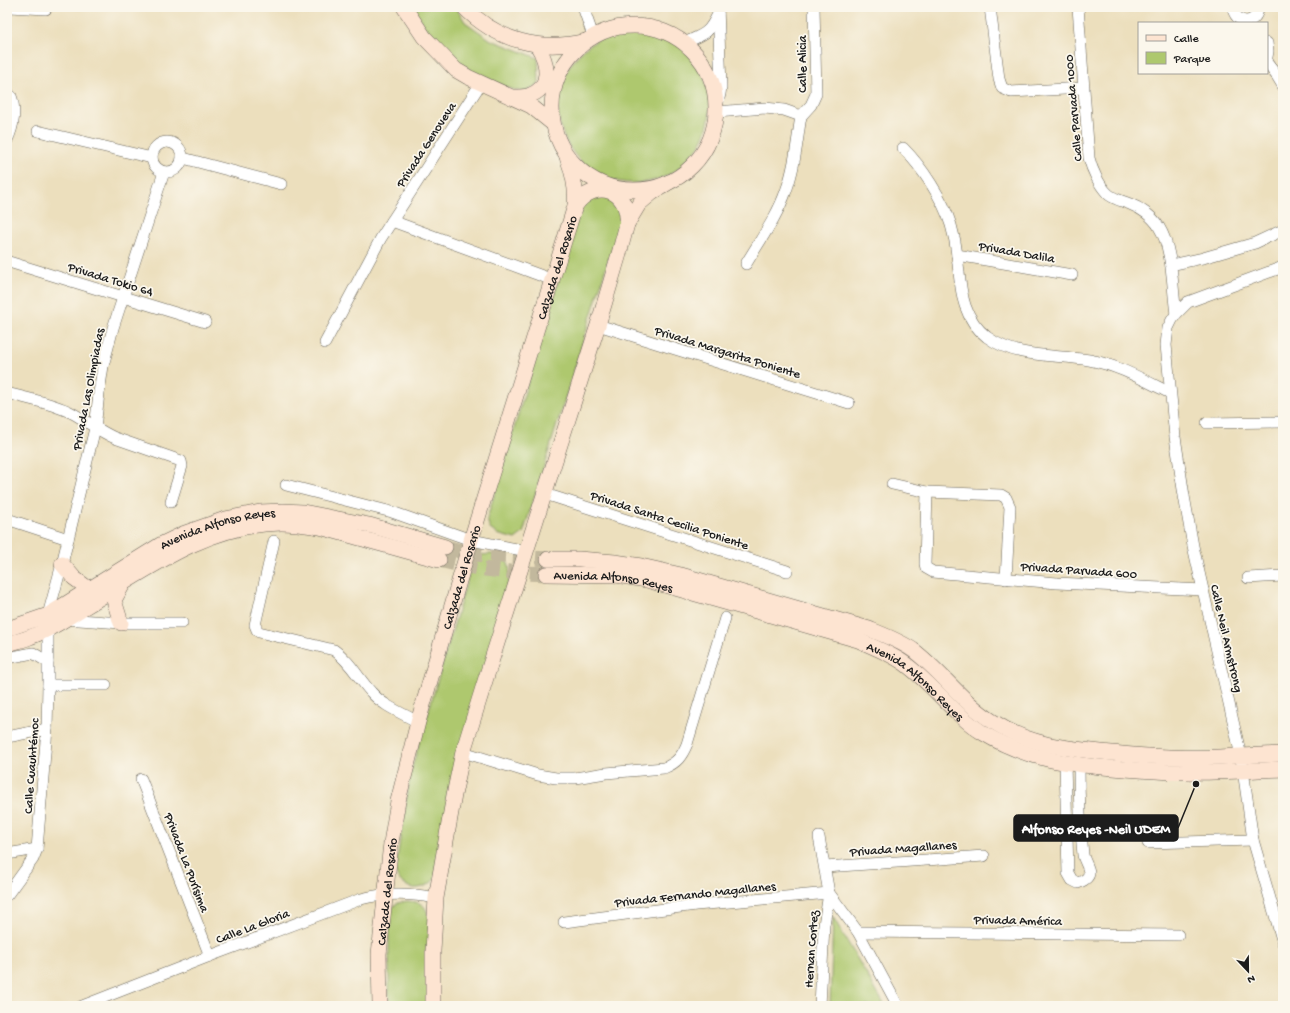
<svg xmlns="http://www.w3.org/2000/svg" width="1290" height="1013" font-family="'Gochi Hand',sans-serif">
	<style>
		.green { fill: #aec86e; stroke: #657245 }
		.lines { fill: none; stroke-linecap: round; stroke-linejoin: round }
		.secondary-tunnel { stroke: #c2b89d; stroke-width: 15; stroke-dasharray: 15 8; stroke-linecap: butt }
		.street-casing { stroke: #656054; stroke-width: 12 }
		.secondary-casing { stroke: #656054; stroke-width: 16 }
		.street { stroke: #fff; stroke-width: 11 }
		.secondary { stroke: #fde4d1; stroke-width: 15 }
		.labels { text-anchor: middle; stroke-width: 3.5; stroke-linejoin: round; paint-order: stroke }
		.street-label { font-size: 13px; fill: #1c1c1c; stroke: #fbf7ec }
		.leader { fill: none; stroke: #1c1c1c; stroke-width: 1.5 }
		.callout-dot { fill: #1c1c1c; stroke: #fbf7ec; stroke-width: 1.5 }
		.callout { fill: #1c1c1c; stroke: #1c1c1c; stroke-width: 1.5 }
		.callout-label { font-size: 14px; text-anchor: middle; font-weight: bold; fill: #fff }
	</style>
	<rect width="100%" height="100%" fill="#fbf7ec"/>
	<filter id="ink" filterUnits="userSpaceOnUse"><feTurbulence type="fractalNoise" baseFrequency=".025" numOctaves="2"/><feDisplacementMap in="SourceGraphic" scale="8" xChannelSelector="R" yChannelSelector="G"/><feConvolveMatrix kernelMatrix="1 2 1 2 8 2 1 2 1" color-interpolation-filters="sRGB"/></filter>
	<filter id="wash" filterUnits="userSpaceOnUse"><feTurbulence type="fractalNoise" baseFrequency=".012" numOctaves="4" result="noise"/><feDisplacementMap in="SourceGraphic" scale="16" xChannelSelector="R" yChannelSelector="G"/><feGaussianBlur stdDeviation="0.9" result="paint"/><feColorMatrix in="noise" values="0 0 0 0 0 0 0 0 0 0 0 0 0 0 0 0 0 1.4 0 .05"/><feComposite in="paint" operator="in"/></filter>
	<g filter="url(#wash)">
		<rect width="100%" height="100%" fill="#ecdfbd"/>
		<g class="green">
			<path d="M 413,7 L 456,7 L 465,22 L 491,40 L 538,58 L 539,84 L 523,92 C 470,79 438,55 413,7 Z"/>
			<circle cx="634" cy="107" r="76"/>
			<path d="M 594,195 L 613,199 L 620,212 L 620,223 L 523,533 L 515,539 L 497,534 L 490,529 L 487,519 L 581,204 Z"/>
			<path d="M 491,554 C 508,557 511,563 509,580 L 435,879 C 421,893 403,891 395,872 L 411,771 L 473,560 L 480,555 Z"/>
			<path d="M 407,901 C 424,902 426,906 430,922 L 430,1006 L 389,1006 L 389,916 L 390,909 L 398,903 Z"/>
			<path d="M 833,917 L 885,1006 L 830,1006 Z"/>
		</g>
	</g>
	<g filter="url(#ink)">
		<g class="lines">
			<g class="secondary-tunnel">
				<path d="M 445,547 L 472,554 L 548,559"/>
				<path d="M 439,560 C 477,569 508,573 546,574"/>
			</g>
			<defs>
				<g id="street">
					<path d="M 10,7 L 46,9"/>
					<path d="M 583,7 L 593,36"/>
					<path d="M 990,7 L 999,79 L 1002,88 L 1011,92 L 1083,88"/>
					<path d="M 1078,7 L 1089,158 C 1092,170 1099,185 1108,194 C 1113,199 1123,201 1130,204 C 1141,208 1153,217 1159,227 C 1173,249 1172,287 1176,314"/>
					<path d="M 1233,7 C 1234,25 1258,26 1258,7"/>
					<path d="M 684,43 C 704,34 708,35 718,14"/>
					<path d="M 1267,43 L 1268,51 L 1267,57"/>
					<path d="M 1267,63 L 1277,76 L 1283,86"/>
					<path d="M 7,93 L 11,96 C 16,109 14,126 7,140"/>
					<path d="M 717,106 L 720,94 L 721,87 L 718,7"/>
					<path d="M 717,112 L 765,108 L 784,110 L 801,116"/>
					<path d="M 801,116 L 811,105 L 816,94 L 814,7"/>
					<path d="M 38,131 L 152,158"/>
					<circle cx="167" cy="157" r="15"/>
					<path d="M 903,148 C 922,167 943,199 951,225 C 954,235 956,245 957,255 C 961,286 960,316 987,337 C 1017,359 1055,354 1089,360 C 1118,365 1144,380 1170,393"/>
					<path d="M 183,158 L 281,184"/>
					<path d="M 392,221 L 553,280"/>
					<path d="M 957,255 L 1072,275"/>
					<path d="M 9,262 L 205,322"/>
					<path d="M 746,264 C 760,240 777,217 786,191 C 795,167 797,141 801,116"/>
					<path d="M 1171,265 L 1203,258 L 1255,243 L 1283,230"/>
					<path d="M 1283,267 L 1188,302 L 1176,314 L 1172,320 L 1168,328 L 1166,345 L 1175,437 L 1184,496 L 1193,546 L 1241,756 L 1253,840 L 1283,943"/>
					<path d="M 598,325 L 849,403"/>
					<path d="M 325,343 L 381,238 L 481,83"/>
					<path d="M 7,393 C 28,399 53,403 72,413 C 87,421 99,431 115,438 L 181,461 L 182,466 L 171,502"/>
					<path d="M 1207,423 L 1283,422"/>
					<path d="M 892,484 L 927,492 L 1001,495 L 1006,498 L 1010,507 L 1006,579"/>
					<path d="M 286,485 L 392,512 L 471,540 L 527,551"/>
					<path d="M 927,492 L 925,564 L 926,568 L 933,572 L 1057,583 L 1203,590"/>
					<path d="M 545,494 L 787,571"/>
					<path d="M 7,519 L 68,539"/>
					<path d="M 274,541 L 255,625 L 257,630 L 259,632 L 334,650 C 350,661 358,678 371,692 C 383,706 402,713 418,722"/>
					<path d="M 1248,578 L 1283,576"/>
					<path d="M 65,619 L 121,623 L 182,623"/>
					<path d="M 7,658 L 33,653 L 48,662"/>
					<path d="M 48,685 L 106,685"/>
					<path d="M 7,737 L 47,729"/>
					<path d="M 463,752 L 538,775 L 556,778 L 575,778 L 606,773 L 664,768 C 677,763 682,756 687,744 L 725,618"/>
					<path d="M 1065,763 L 1068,873 L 1072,880 L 1078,883 C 1083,881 1089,878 1089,873 C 1089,867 1084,861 1083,855 C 1080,826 1079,795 1079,765"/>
					<path d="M 141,779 L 210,956"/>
					<path d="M 819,837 L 829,893 L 858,932 L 898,1006"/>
					<path d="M 1148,843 L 1253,840"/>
					<path d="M 7,854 L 37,849"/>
					<path d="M 825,867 L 984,856"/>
					<path d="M 7,895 L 33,859 L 37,849 L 47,729 L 48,685 L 48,615 L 62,564 L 95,428 L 99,393 L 103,366 L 113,328 L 164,172"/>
					<path d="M 564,922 L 696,905 L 829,893 L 824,925 L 820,1006"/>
					<path d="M 858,932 L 1178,935"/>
					<path d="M 82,1006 L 210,956 L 361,899 C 387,892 410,893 436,898"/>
				</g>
				<g id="secondary">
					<path d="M 404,7 L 424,37 L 456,70 L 468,77 L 531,106 L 552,123"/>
					<path d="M 464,7 C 497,41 540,52 586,41"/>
					<circle cx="634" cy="108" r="82"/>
					<path d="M 515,97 C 519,97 524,97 528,96 C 553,89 548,62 537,45"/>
					<path d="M 575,206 C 596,177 630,190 627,224"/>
					<path d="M 548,559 L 579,559 L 615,562 L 641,566 L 681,575 L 869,629 C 884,635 900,641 913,650 C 941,671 962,702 992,721 C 1027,744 1060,748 1101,752 C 1140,756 1180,759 1219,757 C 1241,756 1262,755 1283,754"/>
					<path d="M 62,564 L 74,578 L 89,589"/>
					<path id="s1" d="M 546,574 L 616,575 L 647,580 L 858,640 C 873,647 890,653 904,663 C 932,683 954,715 983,733 C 1026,759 1065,764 1113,768 C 1137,770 1162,772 1186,772 C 1218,773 1251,770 1283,769"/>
					<path d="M 121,623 L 114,600 L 123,584"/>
					<path id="s2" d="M 7,629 L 48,615 L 160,545 L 185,533 L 225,519 L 260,512 L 283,511 L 303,512 L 369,525 L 445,547"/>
					<path d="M 7,644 C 15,642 23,640 30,637 C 49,630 66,619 83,608 C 145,571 205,524 281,523 C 294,523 307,525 320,527 L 439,560"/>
					<path id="s3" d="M 380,1006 L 379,954 L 391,843 L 398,801 L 418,722 L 471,540 L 575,206 C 577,188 573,173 567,157"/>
					<path d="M 433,1006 L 433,951 L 436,898 L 454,795 L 463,752 L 485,681 L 598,325 L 619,254 L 627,224 L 639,204 L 652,193 L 669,182"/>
				</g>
			</defs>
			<use href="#street" class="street-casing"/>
			<use href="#secondary" class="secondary-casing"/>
			<use href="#street" class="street"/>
			<use href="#secondary" class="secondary"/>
		</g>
	</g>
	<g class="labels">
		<g class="street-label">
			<text transform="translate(801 64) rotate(-90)" y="5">Calle Alicia</text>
			<text transform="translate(1072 108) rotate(-95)" y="5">Calle Parvada 1000</text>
			<text transform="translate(425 144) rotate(-57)" y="5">Privada Genoveva</text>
			<text transform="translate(1017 251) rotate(10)" y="5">Privada Dalila</text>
			<text dy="5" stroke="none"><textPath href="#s3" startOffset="763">Calzada del Rosario</textPath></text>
			<text transform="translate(111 278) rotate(17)" y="5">Privada Tokio 64</text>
			<text transform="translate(728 351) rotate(17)" y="5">Privada Margarita Poniente</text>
			<text transform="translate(87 389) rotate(-79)" y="5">Privada Las Olimpiadas</text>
			<text transform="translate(670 519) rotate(18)" y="5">Privada Santa Cecilia Poniente</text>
			<text dy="5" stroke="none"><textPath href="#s2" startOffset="236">Avenida Alfonso Reyes</textPath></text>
			<text transform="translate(1079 569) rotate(4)" y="5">Privada Parvada 600</text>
			<text dy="5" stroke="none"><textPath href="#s3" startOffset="439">Calzada del Rosario</textPath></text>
			<text dy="5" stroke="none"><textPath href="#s1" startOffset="68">Avenida Alfonso Reyes</textPath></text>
			<text transform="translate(1228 638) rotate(77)" y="5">Calle Neil Armstrong</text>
			<text dy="5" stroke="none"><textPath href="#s1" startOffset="392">Avenida Alfonso Reyes</textPath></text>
			<text transform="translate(30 766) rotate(-86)" y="5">Calle Cuauhtémoc</text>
			<text transform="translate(903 847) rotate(-4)" y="5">Privada Magallanes</text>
			<text transform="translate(188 862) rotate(69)" y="5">Privada La Purísima</text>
			<text dy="5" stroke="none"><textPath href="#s3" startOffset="115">Calzada del Rosario</textPath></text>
			<text transform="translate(695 893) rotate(-6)" y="5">Privada Fernando Magallanes</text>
			<text transform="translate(1018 919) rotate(1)" y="5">Privada América</text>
			<text transform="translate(252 925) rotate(-21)" y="5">Calle La Gloria</text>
			<text transform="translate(810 949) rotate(-86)" y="5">Hernan Cortez</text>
		</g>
	</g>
	<path class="leader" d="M1196 784L1178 828"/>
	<circle class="callout-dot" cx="1196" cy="784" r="4"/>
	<rect class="callout" x="1014" y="815" width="164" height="26" rx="4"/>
	<g class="callout-label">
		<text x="1096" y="833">Alfonso Reyes -Neil UDEM</text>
	</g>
	<rect width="1290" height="1013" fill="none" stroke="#fbf7ec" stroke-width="24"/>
	<rect x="1138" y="22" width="130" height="52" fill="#fbf7ec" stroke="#a29f99"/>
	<rect x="1146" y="35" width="20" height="6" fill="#fde4d1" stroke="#a29f99"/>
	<text x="1174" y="42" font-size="12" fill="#1c1c1c">Calle</text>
	<rect x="1146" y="52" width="20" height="12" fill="#aec86e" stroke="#a29f99"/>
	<text x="1174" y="62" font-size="12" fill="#1c1c1c">Parque</text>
	<g transform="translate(1248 971) rotate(158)" stroke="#fbf7ec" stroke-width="3" paint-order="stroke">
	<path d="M0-3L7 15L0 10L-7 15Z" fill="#1c1c1c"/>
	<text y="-6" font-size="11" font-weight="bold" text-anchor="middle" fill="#1c1c1c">N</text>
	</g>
</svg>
